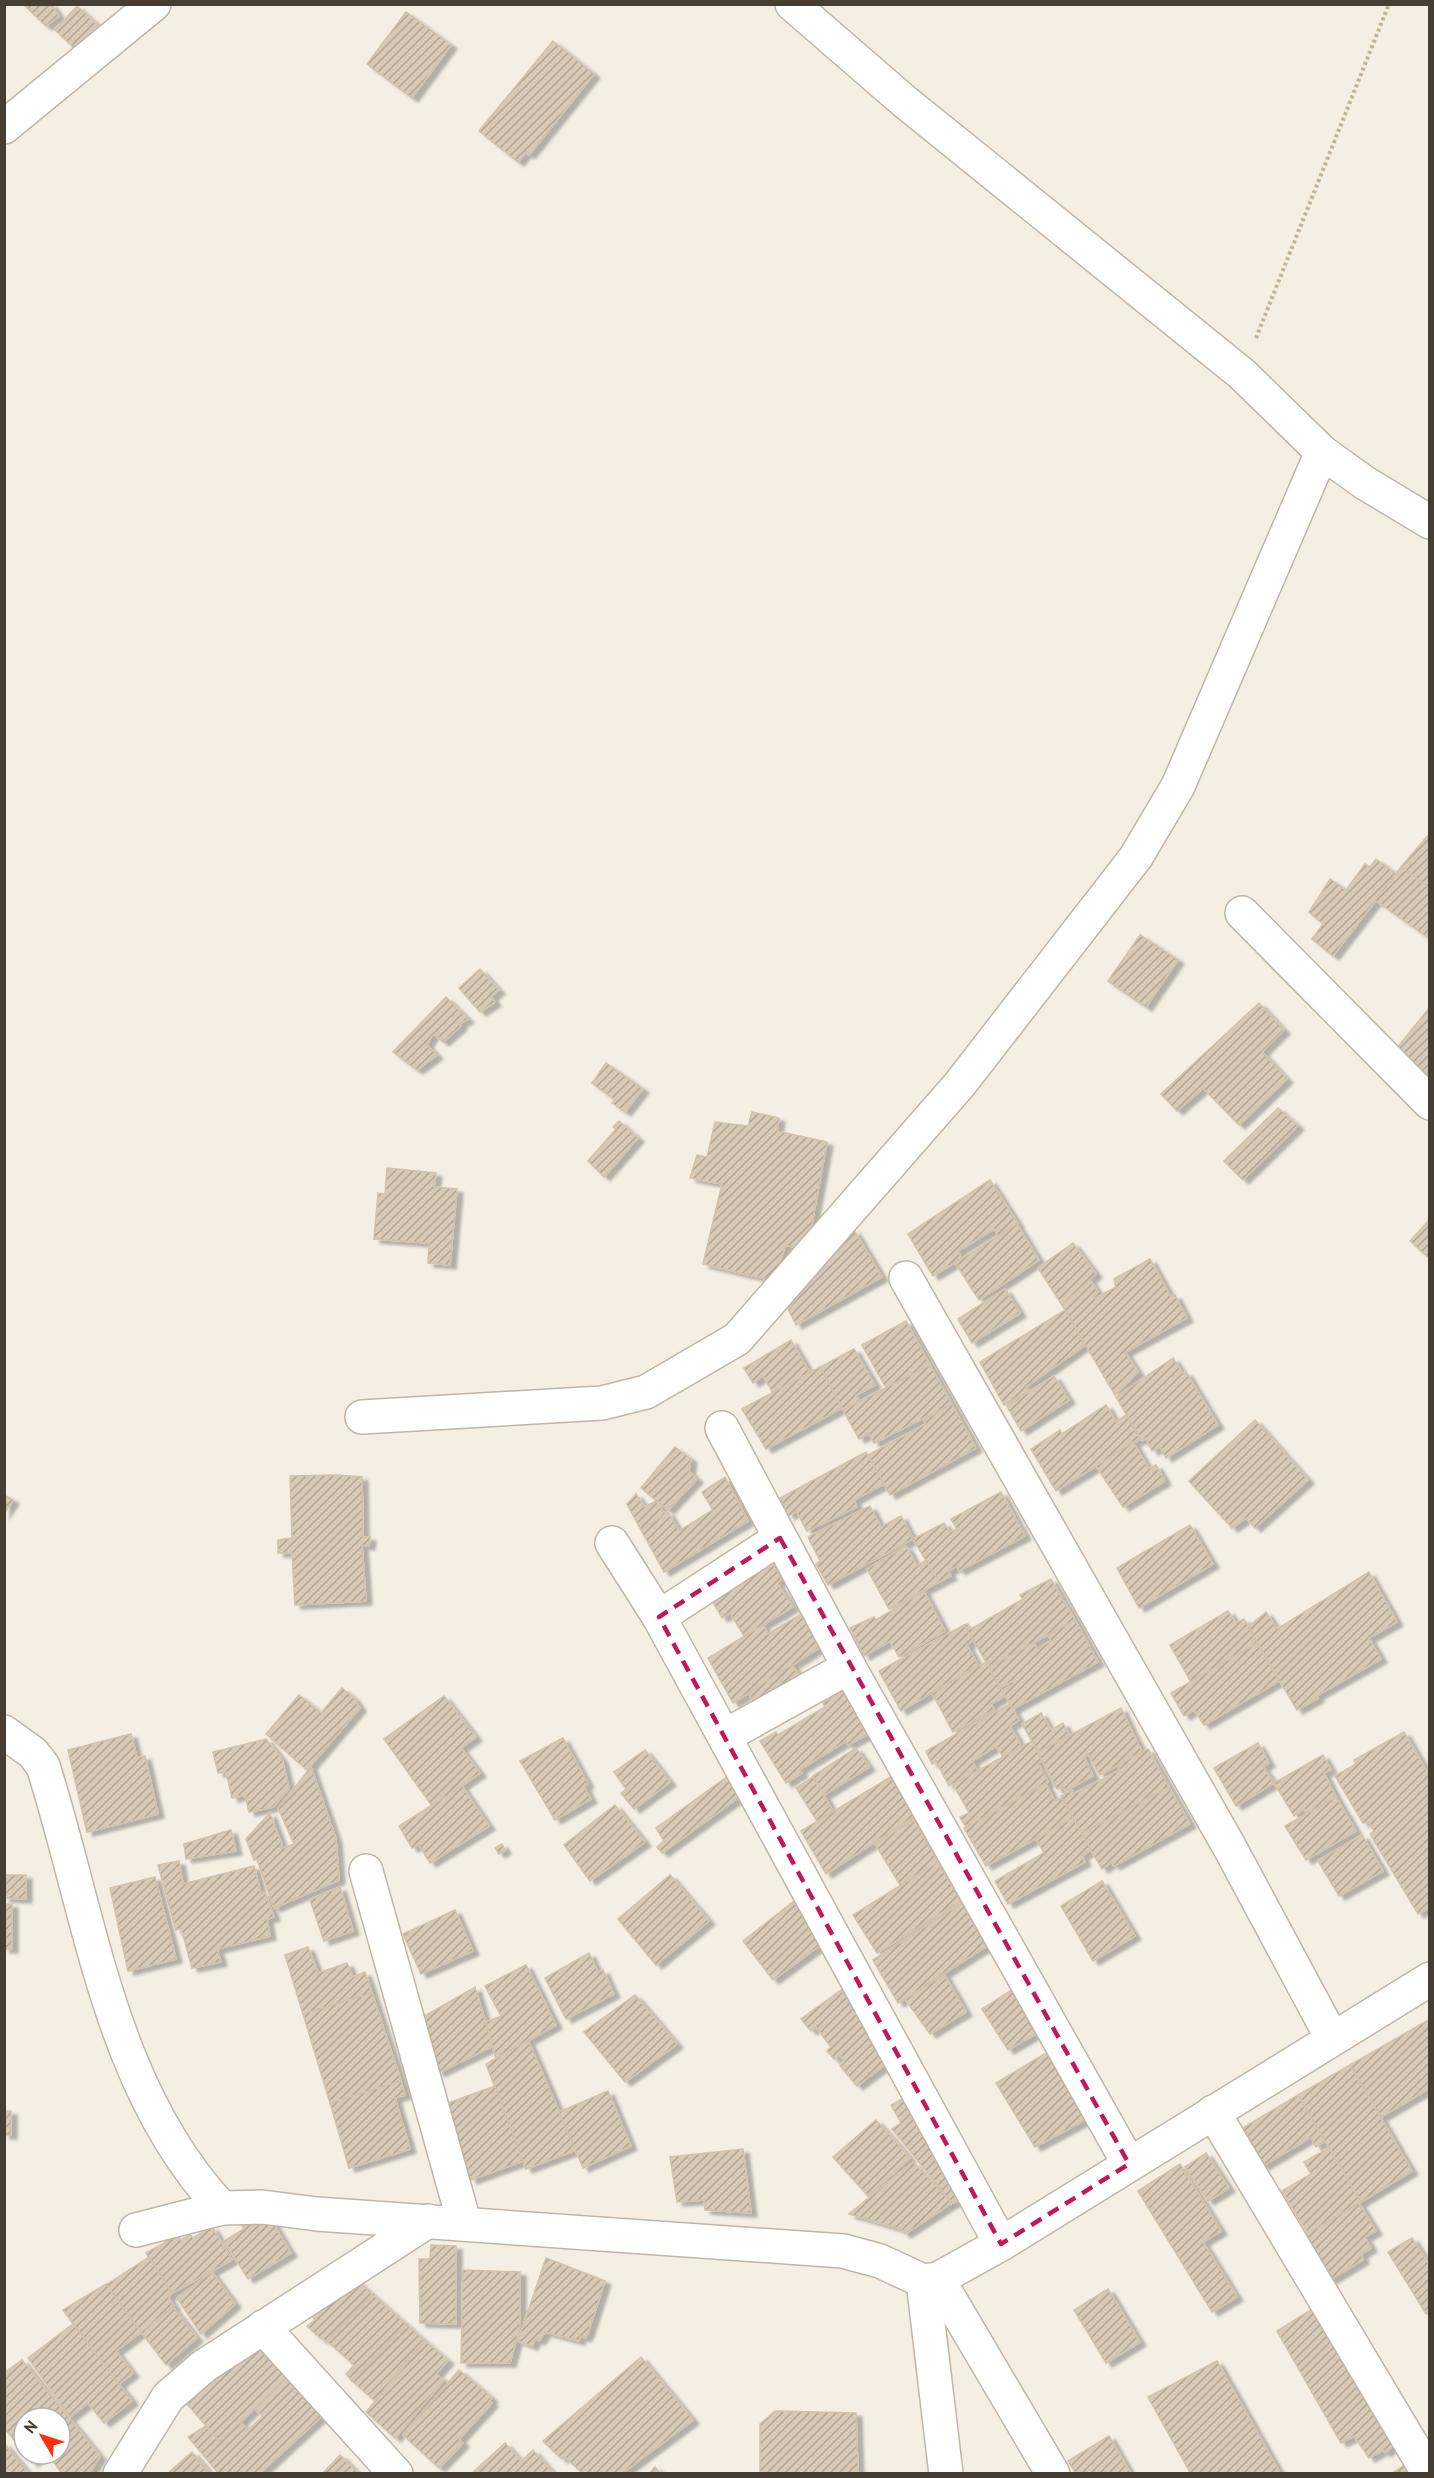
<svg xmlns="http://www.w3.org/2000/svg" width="1434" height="2478" font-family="'PT Sans',sans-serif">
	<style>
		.building { fill: url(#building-hatch); stroke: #d2c2aa; stroke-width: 1.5; filter: url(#shadow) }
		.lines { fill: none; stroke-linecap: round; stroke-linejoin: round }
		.minor-casing { stroke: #c0b6a5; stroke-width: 36 }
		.path { stroke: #c3b294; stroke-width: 4; stroke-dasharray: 3 3; stroke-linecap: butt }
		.minor { stroke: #fff; stroke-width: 33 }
		.marked { fill: none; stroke: #c2185b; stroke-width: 4.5; stroke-dasharray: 12 8; stroke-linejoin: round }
	</style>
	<defs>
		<pattern id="building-hatch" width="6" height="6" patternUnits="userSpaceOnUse" patternTransform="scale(1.5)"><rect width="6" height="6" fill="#d6cab7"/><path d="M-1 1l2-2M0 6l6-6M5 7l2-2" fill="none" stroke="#afa595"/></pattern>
		<filter id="shadow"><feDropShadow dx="6" dy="4" stdDeviation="1.5" flood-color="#0004"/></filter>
	</defs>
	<rect width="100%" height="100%" fill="#f4eee3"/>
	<g class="building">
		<path d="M 23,4 L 51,4 L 59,16 L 46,26 Z"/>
		<path d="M 77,6 L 103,30 L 85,58 L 55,30 Z"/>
		<path d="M 406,12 L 451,45 L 412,98 L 367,64 Z"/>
		<path d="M 553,41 L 594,74 L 529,155 L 526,152 L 518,162 L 479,131 Z"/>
		<path d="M 1430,833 L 1430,889 L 1401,867 Z"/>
		<path d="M 1376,859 L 1396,874 L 1333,956 L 1312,939 L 1323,924 L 1309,912 L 1330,879 L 1346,890 L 1365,864 L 1370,867 Z"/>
		<path d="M 1401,867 L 1430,889 L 1430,939 L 1375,900 Z"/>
		<path d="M 1140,935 L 1178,960 L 1146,1007 L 1108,981 Z"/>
		<path d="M 480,969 L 499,990 L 491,997 L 495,1002 L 480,1012 L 459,988 Z"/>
		<path d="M 446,997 L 468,1019 L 459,1024 L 461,1026 L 443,1042 L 434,1034 L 431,1037 L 427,1045 L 437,1055 L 417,1070 L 393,1052 Z"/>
		<path d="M 1259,1003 L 1284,1030 L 1262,1052 L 1287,1079 L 1239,1125 L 1203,1088 L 1177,1111 L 1161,1094 Z"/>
		<path d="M 1430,1007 L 1430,1077 L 1397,1048 Z"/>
		<path d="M 606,1063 L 643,1089 L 625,1112 L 612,1103 L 615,1100 L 592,1083 Z"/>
		<path d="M 1278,1108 L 1298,1126 L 1243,1180 L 1224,1161 Z"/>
		<path d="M 752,1112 L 779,1118 L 777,1131 L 827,1142 L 807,1250 L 785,1245 L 775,1281 L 703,1264 L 722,1184 L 690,1178 L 697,1155 L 707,1157 L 715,1122 L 748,1126 Z"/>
		<path d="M 619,1121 L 638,1138 L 604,1177 L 588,1161 L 616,1129 L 613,1127 Z"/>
		<path d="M 387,1168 L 436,1173 L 434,1187 L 457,1189 L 450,1265 L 428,1263 L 429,1243 L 374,1239 L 378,1193 L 385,1194 Z"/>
		<path d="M 990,1180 L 1018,1224 L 998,1236 L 994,1229 L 958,1251 L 962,1258 L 933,1276 L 908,1234 Z"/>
		<path d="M 1430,1219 L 1430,1259 L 1410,1241 Z"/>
		<path d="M 1017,1224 L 1039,1260 L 979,1300 L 955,1263 Z"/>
		<path d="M 854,1230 L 882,1277 L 796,1325 L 788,1309 Z"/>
		<path d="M 1073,1243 L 1096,1274 L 1062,1305 L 1038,1268 Z"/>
		<path d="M 1150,1259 L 1171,1297 L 1175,1295 L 1187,1318 L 1125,1352 L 1138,1372 L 1115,1395 L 1062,1305 L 1090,1280 L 1098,1292 L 1094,1296 L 1095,1299 L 1116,1287 L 1114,1279 Z"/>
		<path d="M 1005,1289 L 1020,1313 L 972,1343 L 958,1319 Z"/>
		<path d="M 1065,1310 L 1085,1345 L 1026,1387 L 1029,1391 L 1004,1405 L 980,1362 Z"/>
		<path d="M 906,1321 L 930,1365 L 886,1388 L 862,1345 Z"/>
		<path d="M 791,1340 L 810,1373 L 773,1393 L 763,1376 L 753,1383 L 744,1368 Z"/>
		<path d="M 854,1349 L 875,1385 L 856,1395 L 859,1401 L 843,1410 L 820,1367 Z"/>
		<path d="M 1173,1358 L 1183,1374 L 1186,1372 L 1218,1425 L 1166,1458 L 1160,1447 L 1152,1451 L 1146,1438 L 1142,1441 L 1116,1397 Z"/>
		<path d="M 930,1365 L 952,1404 L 874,1443 L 869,1433 L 859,1439 L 843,1410 Z"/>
		<path d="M 820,1367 L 842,1408 L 766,1449 L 742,1409 Z"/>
		<path d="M 1054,1376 L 1069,1400 L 1021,1431 L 1007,1406 Z"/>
		<path d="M 952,1404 L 976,1448 L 890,1495 L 868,1455 L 926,1424 L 924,1420 Z"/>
		<path d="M 1106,1405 L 1116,1422 L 1126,1415 L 1140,1439 L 1056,1491 L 1031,1449 L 1060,1430 L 1062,1434 Z"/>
		<path d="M 1255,1420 L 1308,1480 L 1255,1528 L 1246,1518 L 1232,1528 L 1189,1481 Z"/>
		<path d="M 1133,1442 L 1149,1469 L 1156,1465 L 1165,1481 L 1123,1507 L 1096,1466 Z"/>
		<path d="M 675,1447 L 691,1459 L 689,1471 L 697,1479 L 668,1510 L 641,1488 Z"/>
		<path d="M 866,1452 L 884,1484 L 854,1500 L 857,1507 L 807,1531 L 796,1511 L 789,1516 L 780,1498 Z"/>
		<path d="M 336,1475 L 362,1477 L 363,1537 L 370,1537 L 369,1546 L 362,1545 L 366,1601 L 295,1605 L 292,1553 L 278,1553 L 278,1540 L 292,1538 L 290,1476 Z"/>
		<path d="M 725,1477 L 748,1521 L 664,1572 L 641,1530 L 668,1512 L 679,1531 L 713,1510 L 702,1492 Z"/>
		<path d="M 1001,1492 L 1025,1536 L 959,1571 L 957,1566 L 948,1571 L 951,1576 L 939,1582 L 913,1539 L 944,1523 L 950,1532 L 957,1529 L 951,1519 Z"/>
		<path d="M 636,1494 L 645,1507 L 656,1501 L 665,1514 L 641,1530 L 627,1504 Z"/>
		<path d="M 4,1495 L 13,1500 L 4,1514 Z"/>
		<path d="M 870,1506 L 881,1527 L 901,1516 L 913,1539 L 828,1585 L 816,1564 L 820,1561 L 808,1537 Z"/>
		<path d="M 1190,1525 L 1213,1564 L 1139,1608 L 1117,1568 Z"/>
		<path d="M 906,1546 L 917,1566 L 926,1560 L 939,1582 L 889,1609 L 867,1569 Z"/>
		<path d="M 772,1562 L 782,1580 L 777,1583 L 793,1607 L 744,1636 L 730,1613 L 722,1618 L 712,1600 Z"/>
		<path d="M 1369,1572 L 1397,1622 L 1369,1638 L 1381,1659 L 1316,1696 L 1318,1698 L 1297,1710 L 1248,1627 L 1266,1612 L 1277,1629 Z"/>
		<path d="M 1051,1579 L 1075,1620 L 989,1667 L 964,1625 L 968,1624 L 971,1629 L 978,1625 L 1023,1599 L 1020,1595 Z"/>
		<path d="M 924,1591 L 945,1631 L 899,1657 L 890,1641 L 864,1656 L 850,1628 L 874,1617 L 876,1620 Z"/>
		<path d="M 1228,1611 L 1236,1623 L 1244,1619 L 1257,1643 L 1191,1682 L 1170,1645 Z"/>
		<path d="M 801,1614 L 819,1648 L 733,1703 L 708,1658 L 763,1625 L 768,1634 Z"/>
		<path d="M 1075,1620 L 1098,1662 L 1013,1709 L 1002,1691 L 1014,1684 L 1012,1681 L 1000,1688 L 989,1667 L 1034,1643 L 1037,1649 L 1051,1641 L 1048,1635 Z"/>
		<path d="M 964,1625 L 973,1640 L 967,1645 L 978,1665 L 901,1711 L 879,1671 Z"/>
		<path d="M 1257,1643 L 1279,1681 L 1204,1725 L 1194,1710 L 1184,1716 L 1171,1693 Z"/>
		<path d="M 986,1662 L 1005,1696 L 991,1704 L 994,1710 L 953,1732 L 932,1693 Z"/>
		<path d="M 792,1665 L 807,1688 L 763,1716 L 748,1693 Z"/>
		<path d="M 342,1688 L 354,1698 L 360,1708 L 307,1770 L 266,1734 L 299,1695 L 321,1713 Z"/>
		<path d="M 844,1690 L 870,1733 L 848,1745 L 846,1741 L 799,1770 L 802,1773 L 786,1783 L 760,1741 L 776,1732 L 778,1735 L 825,1707 L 823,1703 Z"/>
		<path d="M 444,1696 L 476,1737 L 461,1748 L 480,1773 L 432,1806 L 384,1739 Z"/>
		<path d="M 1010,1704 L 1019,1720 L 1010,1726 L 1022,1747 L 1003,1757 L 996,1746 L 972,1761 L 978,1771 L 949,1786 L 936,1761 L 932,1764 L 926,1751 Z"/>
		<path d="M 1121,1708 L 1142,1752 L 1100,1775 L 1088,1754 L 1084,1757 L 1093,1776 L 1065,1791 L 1063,1787 L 1057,1789 L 1038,1752 Z"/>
		<path d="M 1041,1713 L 1051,1730 L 1063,1723 L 1069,1735 L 1038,1752 L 1022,1724 Z"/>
		<path d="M 1404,1732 L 1430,1777 L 1430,1907 L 1418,1914 L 1370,1834 L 1374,1831 L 1368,1821 L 1363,1823 L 1335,1776 L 1356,1764 L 1354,1760 Z"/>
		<path d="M 131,1734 L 137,1758 L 145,1756 L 158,1814 L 87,1832 L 68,1750 Z"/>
		<path d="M 563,1738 L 588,1784 L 584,1786 L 591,1799 L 555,1820 L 520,1761 Z"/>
		<path d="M 266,1739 L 282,1759 L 289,1788 L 273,1807 L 249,1812 L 245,1795 L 232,1798 L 226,1772 L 218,1773 L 213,1752 Z"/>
		<path d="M 1032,1741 L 1042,1761 L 1038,1763 L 1048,1782 L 966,1827 L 960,1817 L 969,1813 L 953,1784 Z"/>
		<path d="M 1258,1743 L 1269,1763 L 1263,1767 L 1274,1783 L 1236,1806 L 1214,1768 Z"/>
		<path d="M 856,1748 L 869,1767 L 824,1795 L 813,1776 Z"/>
		<path d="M 1148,1749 L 1169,1787 L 1081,1834 L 1061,1796 L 1072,1790 L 1074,1794 L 1101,1780 L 1120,1770 L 1117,1765 Z"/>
		<path d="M 645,1750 L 670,1782 L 634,1809 L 621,1793 L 626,1789 L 614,1772 Z"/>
		<path d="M 1323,1755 L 1331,1770 L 1324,1773 L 1336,1797 L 1307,1814 L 1304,1809 L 1294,1816 L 1274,1783 Z"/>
		<path d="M 311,1767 L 336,1839 L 339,1880 L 274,1908 L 257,1859 L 254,1860 L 246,1839 L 270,1813 L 283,1848 L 294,1844 L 278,1808 Z"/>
		<path d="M 728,1776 L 742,1795 L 662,1853 L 657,1847 L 664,1841 L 656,1828 Z"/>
		<path d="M 892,1776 L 915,1816 L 826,1874 L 801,1831 Z"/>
		<path d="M 813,1777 L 833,1811 L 817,1821 L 796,1788 Z"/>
		<path d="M 1046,1784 L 1055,1801 L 1062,1798 L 1073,1818 L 986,1866 L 964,1828 Z"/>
		<path d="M 462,1786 L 489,1826 L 430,1863 L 419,1845 L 412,1848 L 399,1826 Z"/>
		<path d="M 1169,1787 L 1190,1824 L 1114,1866 L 1112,1862 L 1102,1869 L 1081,1834 Z"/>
		<path d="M 1336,1797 L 1356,1831 L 1306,1860 L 1285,1826 Z"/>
		<path d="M 615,1805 L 645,1842 L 590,1881 L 564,1845 Z"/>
		<path d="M 1073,1818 L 1091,1850 L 1082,1856 L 1085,1862 L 1008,1904 L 995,1881 L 1044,1853 L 1036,1839 Z"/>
		<path d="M 914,1820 L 938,1862 L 900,1885 L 875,1844 Z"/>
		<path d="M 231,1830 L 236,1851 L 186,1859 L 184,1844 Z"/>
		<path d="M 1362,1835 L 1383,1871 L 1339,1896 L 1318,1861 Z"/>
		<path d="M 502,1844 L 505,1850 L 499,1854 L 495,1848 Z"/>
		<path d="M 179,1861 L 183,1884 L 254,1866 L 261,1894 L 265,1892 L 274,1917 L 267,1919 L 270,1936 L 217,1949 L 221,1962 L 192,1968 L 181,1928 L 176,1930 L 158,1865 Z"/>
		<path d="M 938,1862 L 961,1901 L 877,1953 L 853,1915 Z"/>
		<path d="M 4,1875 L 26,1875 L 26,1899 L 4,1898 Z"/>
		<path d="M 670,1875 L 709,1921 L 656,1965 L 618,1919 Z"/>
		<path d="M 155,1877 L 176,1959 L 128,1971 L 110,1888 Z"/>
		<path d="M 1102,1881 L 1135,1936 L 1093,1961 L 1061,1906 Z"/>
		<path d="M 340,1887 L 353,1931 L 324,1941 L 310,1900 Z"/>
		<path d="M 798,1898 L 823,1943 L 773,1980 L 743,1941 Z"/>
		<path d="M 962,1903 L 987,1946 L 898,2003 L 873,1960 Z"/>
		<rect x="4" y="1904" width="8" height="45"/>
		<path d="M 455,1910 L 473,1951 L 421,1974 L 403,1934 Z"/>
		<path d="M 308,1947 L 318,1973 L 347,1963 L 353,1977 L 365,1972 L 372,1993 L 303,2014 L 285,1955 Z"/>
		<path d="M 589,1953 L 598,1972 L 603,1970 L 614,1994 L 566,2019 L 545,1978 Z"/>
		<path d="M 526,1965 L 556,2025 L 496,2059 L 486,2022 L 501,2016 L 485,1986 Z"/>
		<path d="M 944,1974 L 966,2012 L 930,2034 L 905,1999 Z"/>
		<path d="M 475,1987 L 493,2046 L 438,2073 L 421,2018 Z"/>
		<path d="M 1013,1989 L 1039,2032 L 1008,2050 L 982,2009 Z"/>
		<path d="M 841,1990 L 891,2060 L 857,2086 L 840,2066 L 845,2061 L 840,2055 L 834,2059 L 827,2051 L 831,2047 L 816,2027 L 811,2031 L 801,2019 Z"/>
		<path d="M 372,1993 L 401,2081 L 330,2103 L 303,2014 Z"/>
		<path d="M 635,1995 L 677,2044 L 625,2082 L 584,2032 Z"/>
		<path d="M 1430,2019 L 1430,2088 L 1381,2117 L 1350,2065 Z"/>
		<path d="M 528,2040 L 576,2150 L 526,2169 L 486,2064 Z"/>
		<path d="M 1053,2049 L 1089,2118 L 1035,2147 L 996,2083 Z"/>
		<path d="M 1350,2065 L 1412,2171 L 1361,2202 L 1298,2095 Z"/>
		<path d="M 401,2081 L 405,2095 L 395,2098 L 410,2149 L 349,2168 L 330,2103 Z"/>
		<path d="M 495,2086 L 523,2161 L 471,2180 L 448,2103 Z"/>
		<path d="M 608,2091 L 631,2146 L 583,2168 L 559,2112 Z"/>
		<path d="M 911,2094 L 964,2197 L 956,2202 L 952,2203 L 892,2129 L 901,2123 L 891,2105 Z"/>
		<path d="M 1298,2095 L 1325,2141 L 1316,2147 L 1311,2137 L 1263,2166 L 1241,2129 Z"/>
		<rect x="4" y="2111" width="7" height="24"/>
		<path d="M 876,2120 L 910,2158 L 868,2196 L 833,2157 Z"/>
		<path d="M 1329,2148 L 1361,2202 L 1308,2234 L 1282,2191 L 1311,2174 L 1304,2162 Z"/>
		<path d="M 743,2149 L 751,2213 L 705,2210 L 704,2200 L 677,2202 L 670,2157 Z"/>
		<path d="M 1206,2153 L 1229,2188 L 1208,2201 L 1185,2167 Z"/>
		<path d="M 913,2162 L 952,2203 L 905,2234 L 901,2229 L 849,2214 Z"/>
		<path d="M 1180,2164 L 1221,2231 L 1203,2242 L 1237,2297 L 1212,2312 L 1138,2191 Z"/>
		<path d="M 1359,2203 L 1376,2231 L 1365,2237 L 1371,2248 L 1361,2254 L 1363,2260 L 1330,2280 L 1304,2236 Z"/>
		<path d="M 238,2218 L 273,2223 L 291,2253 L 248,2279 L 224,2241 L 244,2229 Z"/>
		<path d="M 212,2227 L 232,2260 L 172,2293 L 146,2253 L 178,2235 L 181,2240 L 190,2235 L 193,2238 Z"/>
		<path d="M 1412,2238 L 1430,2266 L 1430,2313 L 1426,2314 L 1388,2252 Z"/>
		<path d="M 431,2245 L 456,2246 L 456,2324 L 420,2323 L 419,2259 L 430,2259 Z"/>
		<path d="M 149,2257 L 172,2293 L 168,2297 L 174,2306 L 141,2332 L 106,2285 Z"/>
		<path d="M 546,2258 L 605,2281 L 588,2333 L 585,2338 L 580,2336 L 579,2341 L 545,2332 L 539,2341 L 535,2339 L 532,2346 L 518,2341 Z"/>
		<path d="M 463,2270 L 520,2272 L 520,2326 L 510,2363 L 461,2363 Z"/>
		<path d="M 212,2272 L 235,2304 L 201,2334 L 177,2298 Z"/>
		<path d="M 353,2277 L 373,2295 L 327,2341 L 320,2338 L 307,2326 L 315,2320 L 308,2311 Z"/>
		<path d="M 106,2284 L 141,2332 L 116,2351 L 133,2373 L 118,2385 L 63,2310 Z"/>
		<path d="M 1108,2289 L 1140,2342 L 1106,2363 L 1074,2310 Z"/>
		<path d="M 373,2295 L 406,2324 L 352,2381 L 346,2374 L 354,2365 L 327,2341 Z"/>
		<path d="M 1317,2306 L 1398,2442 L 1385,2453 L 1383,2450 L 1369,2458 L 1354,2436 L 1341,2443 L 1277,2331 Z"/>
		<path d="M 173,2307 L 197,2338 L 166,2365 L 141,2332 Z"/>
		<path d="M 73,2324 L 132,2401 L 104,2423 L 88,2403 L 70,2417 L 28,2358 Z"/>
		<path d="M 406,2324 L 424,2340 L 398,2369 L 400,2371 L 375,2401 L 352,2381 Z"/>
		<path d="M 264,2337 L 287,2377 L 220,2442 L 182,2398 Z"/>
		<path d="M 425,2341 L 448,2360 L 436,2374 L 444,2380 L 395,2438 L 366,2412 Z"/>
		<path d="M 641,2357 L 693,2420 L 621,2474 L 583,2474 L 565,2457 L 562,2459 L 554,2452 L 543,2441 Z"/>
		<path d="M 22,2360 L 100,2456 L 89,2474 L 62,2474 L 48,2454 L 60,2454 L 60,2418 L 24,2418 L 24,2452 L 4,2428 L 4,2373 Z"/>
		<path d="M 1217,2361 L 1279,2471 L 1280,2474 L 1191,2474 L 1148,2397 Z"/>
		<path d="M 459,2370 L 492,2398 L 489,2401 L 492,2403 L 459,2439 L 463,2443 L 439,2468 L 403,2435 Z"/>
		<path d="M 287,2377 L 323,2415 L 259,2474 L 219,2474 L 188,2437 L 206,2426 L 220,2442 L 240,2422 L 248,2430 L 263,2416 L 255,2409 Z"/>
		<path d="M 775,2411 L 856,2413 L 858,2474 L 760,2474 L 760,2424 Z"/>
		<path d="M 1109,2436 L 1131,2474 L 1076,2474 L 1068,2461 Z"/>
		<path d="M 4,2443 L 29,2474 L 4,2474 Z"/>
		<path d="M 505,2443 L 521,2461 L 533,2450 L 554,2474 L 471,2474 Z"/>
		<path d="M 192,2452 L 211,2474 L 167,2474 Z"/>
		<path d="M 192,2453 L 209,2474 L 168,2474 Z"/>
		<path d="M 26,2454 L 43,2454 L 32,2463 Z"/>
		<path d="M 340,2455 L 359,2474 L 322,2474 Z"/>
		<path d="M 1409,2462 L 1417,2474 L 1391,2474 Z"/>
		<path d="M 655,2467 L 661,2474 L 649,2474 Z"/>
	</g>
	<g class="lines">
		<defs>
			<g id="minor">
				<path d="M 792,4 L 904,101 L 1242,374 L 1322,452 L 1365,483 L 1430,522"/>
				<path d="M 4,127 L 154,4"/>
				<path d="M 1242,913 L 1430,1103"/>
				<path d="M 906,1278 L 1230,1848 L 1332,2038"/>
				<path d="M 362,1417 L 602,1403 L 646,1392 L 737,1339 L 960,1084 L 1136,857 L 1178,786 L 1322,452"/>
				<path d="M 722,1428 L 849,1667 L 1129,2164"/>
				<path d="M 612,1543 L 659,1617 L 1001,2244"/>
				<path d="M 659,1617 L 780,1538"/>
				<path d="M 4,1732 L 33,1753 L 43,1766 C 91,1917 110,2089 222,2208"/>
				<path d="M 725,1736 L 849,1667"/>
				<path d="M 366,1871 L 464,2222"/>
				<path d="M 1213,2112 L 1429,2474"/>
				<path d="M 136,2230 L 222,2208 L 262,2207 L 317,2214 L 843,2251 L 880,2261 L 923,2281 L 938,2279 L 1001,2244 L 1430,1979"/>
				<path d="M 938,2279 L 1053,2474"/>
				<path d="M 923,2281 L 946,2474"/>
				<path d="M 263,2327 L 396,2474"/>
				<path d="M 120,2474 L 168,2397 L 204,2366 L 428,2221"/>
			</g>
		</defs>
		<use href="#minor" class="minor-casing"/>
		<path class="path" d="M 1256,338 L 1389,4"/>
		<use href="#minor" class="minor"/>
	</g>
	<path class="marked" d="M 780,1538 L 1129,2164 L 1001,2244 L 659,1617 Z"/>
	<rect width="1434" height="2478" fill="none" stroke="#463e32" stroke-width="12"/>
	<g transform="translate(42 2436) rotate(309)"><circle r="28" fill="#ffffff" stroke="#b5b2ad" stroke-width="1.5"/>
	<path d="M0-4.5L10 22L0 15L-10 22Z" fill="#ff2f0e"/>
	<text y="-9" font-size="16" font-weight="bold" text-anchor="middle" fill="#463e32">N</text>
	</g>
</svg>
